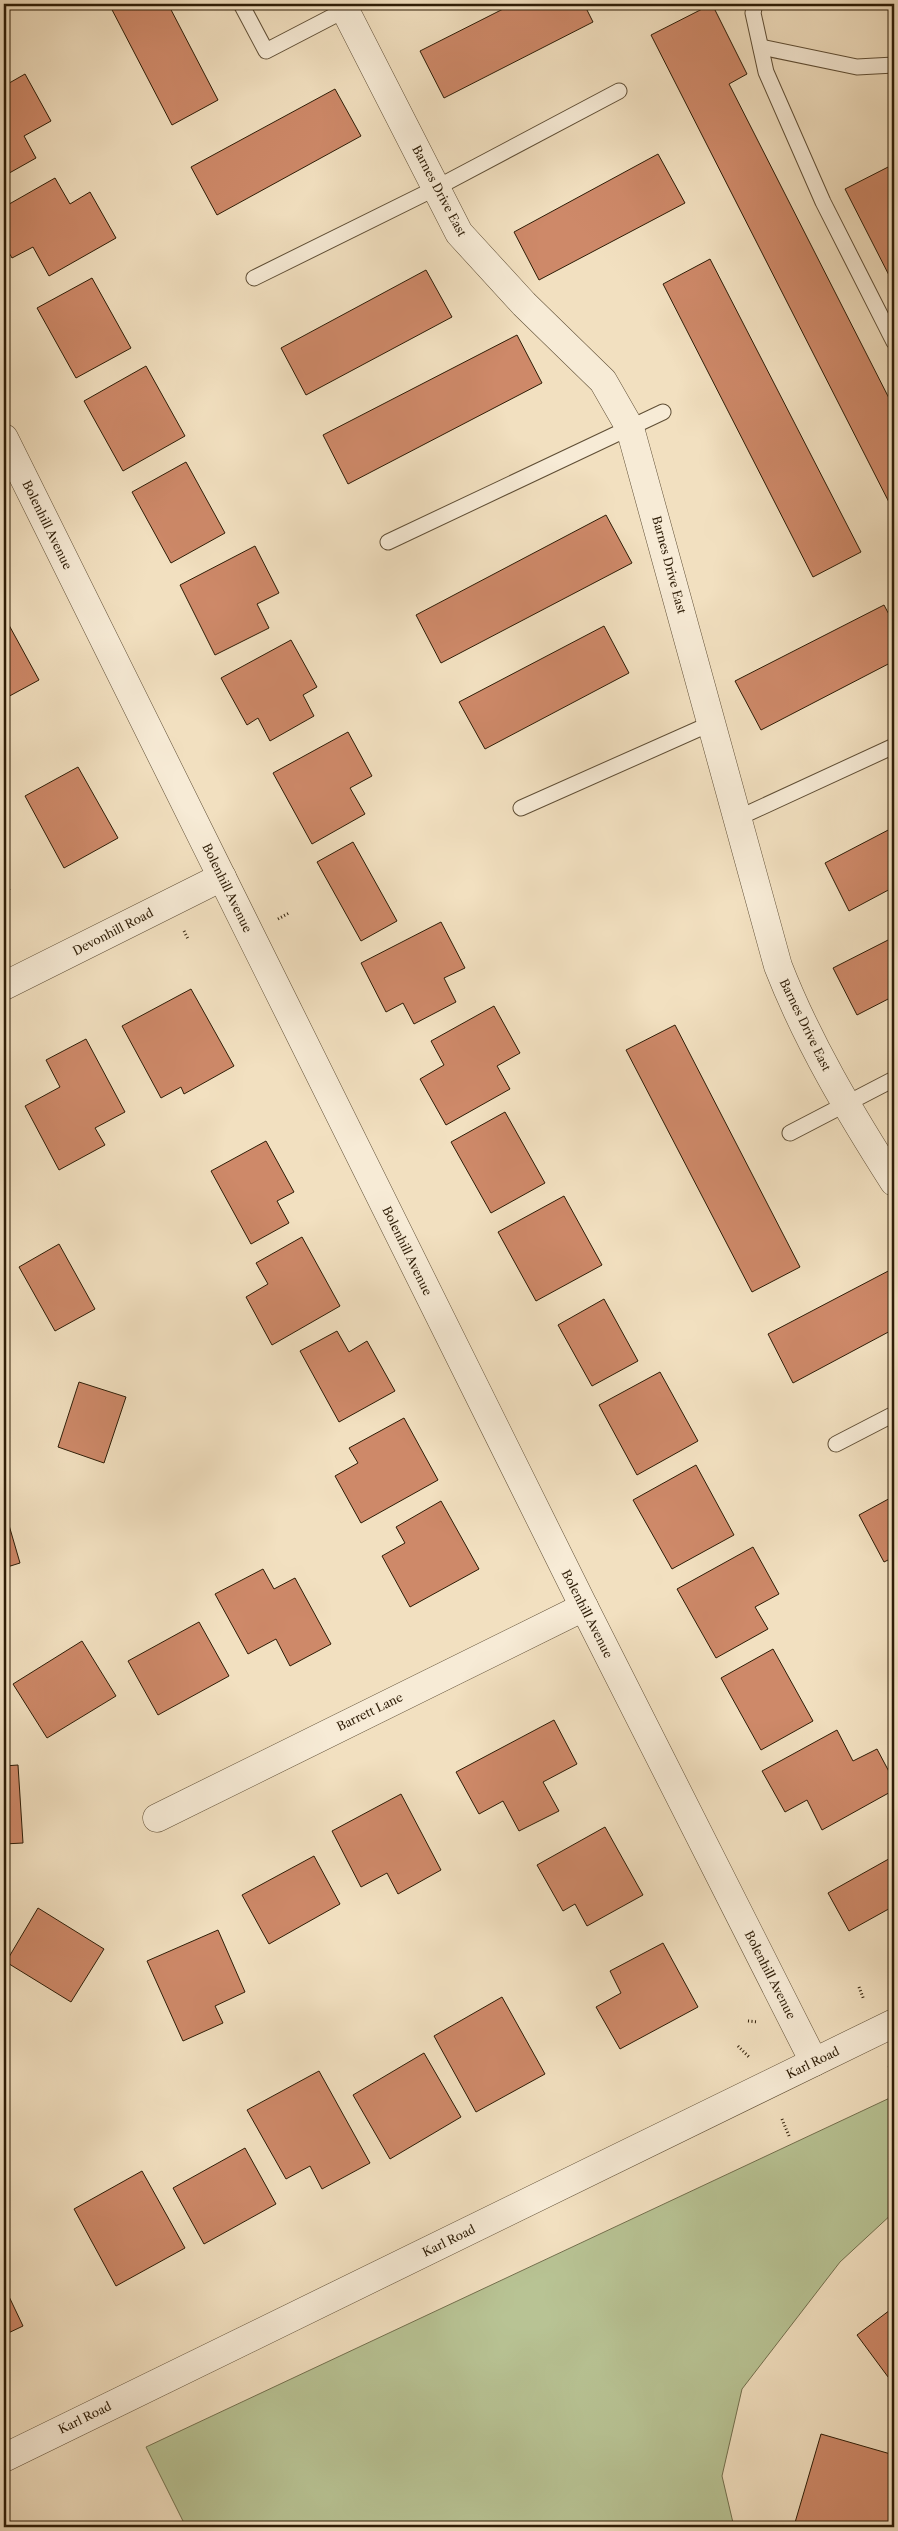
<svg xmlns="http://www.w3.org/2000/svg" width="898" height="2531" font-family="'Libre Caslon Text',serif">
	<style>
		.green { fill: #b8c394; stroke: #73704e }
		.building { fill: #ce8969; stroke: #2e1d07 }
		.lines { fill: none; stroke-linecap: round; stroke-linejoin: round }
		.service-casing { stroke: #5f4e35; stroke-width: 17 }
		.minor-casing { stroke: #5f4e35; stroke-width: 29 }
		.tertiary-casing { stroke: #5f4e35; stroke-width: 29 }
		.path { stroke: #2e1d07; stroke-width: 3; stroke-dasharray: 1 2.5; stroke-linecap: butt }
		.service { stroke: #f7ebd6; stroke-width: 15 }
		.minor { stroke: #f7ebd6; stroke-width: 28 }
		.tertiary { stroke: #f7ebd6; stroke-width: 28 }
		.labels { text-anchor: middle; stroke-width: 4; stroke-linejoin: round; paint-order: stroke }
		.street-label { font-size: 12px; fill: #2e1d07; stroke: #f7ebd6 }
	</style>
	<rect width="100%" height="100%" fill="#f2e0c0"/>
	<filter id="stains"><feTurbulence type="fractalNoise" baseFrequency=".004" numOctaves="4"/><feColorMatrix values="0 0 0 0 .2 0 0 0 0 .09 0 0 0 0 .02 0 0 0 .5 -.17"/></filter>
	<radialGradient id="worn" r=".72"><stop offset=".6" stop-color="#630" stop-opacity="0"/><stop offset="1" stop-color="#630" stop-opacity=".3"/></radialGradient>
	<path class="green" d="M 894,2096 L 894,2212 L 840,2262 L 742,2389 L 722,2476 L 734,2527 L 186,2527 L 146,2447 Z"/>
	<g class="building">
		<path d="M 109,4 L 168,4 L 218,100 L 172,125 Z"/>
		<path d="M 513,4 L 584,4 L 593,22 L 444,98 L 420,51 Z"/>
		<path d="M 712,4 L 747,74 L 729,84 L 894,408 L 894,512 L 651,35 Z"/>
		<path d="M 25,74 L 51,121 L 24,136 L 36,158 L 4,176 L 4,86 Z"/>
		<path d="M 335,89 L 361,136 L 217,215 L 191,167 Z"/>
		<path d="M 658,154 L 685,203 L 539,280 L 514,232 Z"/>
		<path d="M 894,164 L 894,285 L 845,189 Z"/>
		<path d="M 55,178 L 70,204 L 90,192 L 116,238 L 49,276 L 33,247 L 12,258 L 4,244 L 4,207 Z"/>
		<path d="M 710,259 L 861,552 L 813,577 L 663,284 Z"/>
		<path d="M 426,270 L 452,317 L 306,395 L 281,348 Z"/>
		<path d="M 92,278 L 131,348 L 76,378 L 37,308 Z"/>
		<path d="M 517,335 L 542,383 L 348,484 L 323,435 Z"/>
		<path d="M 146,366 L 185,436 L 123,471 L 84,401 Z"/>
		<path d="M 186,462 L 225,533 L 171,563 L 132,492 Z"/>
		<path d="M 606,515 L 632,563 L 441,663 L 416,615 Z"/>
		<path d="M 255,546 L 279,593 L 257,604 L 269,628 L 215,655 L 180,585 Z"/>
		<path d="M 884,605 L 894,624 L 894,661 L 761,730 L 735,681 Z"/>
		<path d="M 4,616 L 39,680 L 4,699 Z"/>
		<path d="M 604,626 L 629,673 L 485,749 L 459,702 Z"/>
		<path d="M 291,640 L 317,687 L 303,695 L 314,716 L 270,741 L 258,718 L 247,725 L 221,678 Z"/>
		<path d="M 348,732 L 372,776 L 350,788 L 365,814 L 312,844 L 273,773 Z"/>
		<path d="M 78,767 L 118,838 L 64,868 L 25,796 Z"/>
		<path d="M 894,827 L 894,887 L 849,911 L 825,863 Z"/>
		<path d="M 353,842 L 397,921 L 361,941 L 317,862 Z"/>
		<path d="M 4,879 L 10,890 L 4,894 Z"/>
		<path d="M 441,922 L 465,968 L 444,978 L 456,1002 L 414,1024 L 403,1003 L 386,1012 L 361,963 Z"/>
		<path d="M 894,937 L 894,996 L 857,1015 L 833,968 Z"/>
		<path d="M 191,989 L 234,1066 L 184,1094 L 181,1087 L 161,1098 L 122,1026 Z"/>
		<path d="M 494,1006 L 520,1053 L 497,1066 L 510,1089 L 446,1125 L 420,1079 L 444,1065 L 431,1041 Z"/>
		<path d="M 675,1025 L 800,1267 L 752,1292 L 626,1050 Z"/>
		<path d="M 86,1039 L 125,1112 L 95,1128 L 105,1145 L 59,1170 L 25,1106 L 60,1087 L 46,1060 Z"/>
		<path d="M 505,1112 L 545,1183 L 491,1213 L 451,1142 Z"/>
		<path d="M 4,1141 L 8,1149 L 4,1152 Z"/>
		<path d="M 266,1141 L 294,1192 L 277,1201 L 289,1223 L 251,1244 L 211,1171 Z"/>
		<path d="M 564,1196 L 602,1265 L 536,1301 L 498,1232 Z"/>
		<path d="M 302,1237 L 340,1306 L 272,1345 L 246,1297 L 268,1284 L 256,1263 Z"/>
		<path d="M 59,1244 L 95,1309 L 55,1331 L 19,1267 Z"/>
		<path d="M 894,1268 L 894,1329 L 793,1383 L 768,1334 Z"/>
		<path d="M 604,1299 L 638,1361 L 592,1386 L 558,1325 Z"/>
		<path d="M 337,1331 L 349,1352 L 367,1341 L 395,1391 L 339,1422 L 300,1351 Z"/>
		<path d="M 660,1372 L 698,1441 L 637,1475 L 599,1405 Z"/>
		<path d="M 79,1382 L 126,1397 L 104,1463 L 58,1447 Z"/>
		<path d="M 404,1418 L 438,1480 L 361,1523 L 335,1476 L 358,1463 L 349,1448 Z"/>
		<path d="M 696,1465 L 734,1535 L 672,1569 L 633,1500 Z"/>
		<path d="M 894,1496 L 894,1557 L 884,1562 L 859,1515 Z"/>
		<path d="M 441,1501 L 479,1569 L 410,1607 L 382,1556 L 405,1543 L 396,1527 Z"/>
		<path d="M 4,1508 L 20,1563 L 4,1568 Z"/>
		<path d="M 753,1547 L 779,1594 L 755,1607 L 768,1629 L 716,1658 L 677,1589 Z"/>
		<path d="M 263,1569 L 274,1589 L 295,1578 L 331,1644 L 290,1666 L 276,1639 L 248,1654 L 215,1594 Z"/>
		<path d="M 199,1622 L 229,1676 L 158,1715 L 128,1661 Z"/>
		<path d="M 82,1641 L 116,1696 L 47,1738 L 13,1684 Z"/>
		<path d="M 773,1649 L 813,1721 L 761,1750 L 721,1678 Z"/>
		<path d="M 554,1720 L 577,1764 L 543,1782 L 559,1811 L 519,1831 L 503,1801 L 479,1814 L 456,1772 Z"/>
		<path d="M 837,1730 L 853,1761 L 877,1749 L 894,1781 L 894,1790 L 822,1830 L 807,1800 L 785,1812 L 762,1771 Z"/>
		<path d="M 18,1765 L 23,1843 L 4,1844 L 4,1766 Z"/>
		<path d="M 401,1794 L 441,1870 L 398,1894 L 387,1873 L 361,1887 L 332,1831 Z"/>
		<path d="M 605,1827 L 643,1895 L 587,1926 L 575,1904 L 563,1911 L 537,1865 Z"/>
		<path d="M 314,1856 L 340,1904 L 269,1944 L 242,1895 Z"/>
		<path d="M 894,1856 L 894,1906 L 849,1931 L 828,1893 Z"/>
		<path d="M 38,1908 L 104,1949 L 71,2002 L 6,1962 Z"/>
		<path d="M 218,1930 L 245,1992 L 215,2006 L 223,2023 L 183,2041 L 147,1961 Z"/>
		<path d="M 663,1943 L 698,2007 L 620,2049 L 596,2007 L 621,1993 L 610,1971 Z"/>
		<path d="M 502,1997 L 545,2074 L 476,2112 L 434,2036 Z"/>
		<path d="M 424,2053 L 461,2117 L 390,2159 L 353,2095 Z"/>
		<path d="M 319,2071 L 370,2163 L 322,2189 L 310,2166 L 286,2179 L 247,2110 Z"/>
		<path d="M 245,2148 L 276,2204 L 204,2244 L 173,2188 Z"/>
		<path d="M 142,2171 L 185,2248 L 116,2286 L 74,2209 Z"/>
		<path d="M 4,2286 L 23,2326 L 4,2335 Z"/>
		<path d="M 894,2307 L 894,2385 L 857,2335 Z"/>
		<path d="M 821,2434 L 894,2455 L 894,2505 L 888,2527 L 794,2526 Z"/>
	</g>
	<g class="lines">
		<defs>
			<g id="service">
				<path d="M 241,4 L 266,51 L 345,10"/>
				<path d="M 755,4 L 753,13 L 766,72 L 823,202 L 894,342"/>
				<path d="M 761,47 L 857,67 L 894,65"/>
				<path d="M 254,278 L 436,188 L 619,91"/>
				<path d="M 388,542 L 663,412"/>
				<path d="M 521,808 L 712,723"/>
				<path d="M 738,818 L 894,746"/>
				<path d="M 790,1133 L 894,1079"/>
				<path d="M 836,1444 L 894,1414"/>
			</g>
			<g id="minor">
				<path d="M 342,4 L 459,233 L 524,304 L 603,381 L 630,428 L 778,966 C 808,1043 850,1113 894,1182"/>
				<path d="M 4,438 L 584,1607 L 814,2062"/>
				<path d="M 4,986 L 222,877"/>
				<path d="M 157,1818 L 584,1607"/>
			</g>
			<path id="tertiary" d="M 4,2458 L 894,2023"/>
		</defs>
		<use href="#service" class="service-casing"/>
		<use href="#minor" class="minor-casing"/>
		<use href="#tertiary" class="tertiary-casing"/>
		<g class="path">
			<path d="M 278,919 L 289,913"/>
			<path d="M 184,931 L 188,939"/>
			<path d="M 859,1987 L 864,2000"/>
			<path d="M 748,2021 L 758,2022"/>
			<path d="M 738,2046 L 750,2058"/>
			<path d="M 889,2066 L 894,2076"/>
			<path d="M 782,2119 L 789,2136"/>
		</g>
		<use href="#service" class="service"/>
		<use href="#minor" class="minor"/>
		<use href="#tertiary" class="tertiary"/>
	</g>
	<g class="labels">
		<g class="street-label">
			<text transform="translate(439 191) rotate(62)" y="4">Barnes Drive East</text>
			<text transform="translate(47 525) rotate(64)" y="4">Bolenhill Avenue</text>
			<text transform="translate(669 565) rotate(75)" y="4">Barnes Drive East</text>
			<text transform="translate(227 888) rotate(64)" y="4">Bolenhill Avenue</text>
			<text transform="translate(113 932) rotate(-27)" y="4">Devonhill Road</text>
			<text transform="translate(805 1025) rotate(64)" y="4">Barnes Drive East</text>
			<text transform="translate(407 1251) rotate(64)" y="4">Bolenhill Avenue</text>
			<text transform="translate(587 1614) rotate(63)" y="4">Bolenhill Avenue</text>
			<text transform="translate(370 1712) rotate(-26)" y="4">Barrett Lane</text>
			<text transform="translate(770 1975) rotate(63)" y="4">Bolenhill Avenue</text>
			<text transform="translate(813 2063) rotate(-26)" y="4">Karl Road</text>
			<text transform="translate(449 2241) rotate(-26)" y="4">Karl Road</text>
			<text transform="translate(85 2418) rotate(-26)" y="4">Karl Road</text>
		</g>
	</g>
	<rect width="898" height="2531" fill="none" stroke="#f2e0c0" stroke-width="20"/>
	<rect x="5" y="5" width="888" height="2521" fill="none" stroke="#2e1d07" stroke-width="2.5"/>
	<rect x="10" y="10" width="878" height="2511" fill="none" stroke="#2e1d07"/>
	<rect width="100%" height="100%" filter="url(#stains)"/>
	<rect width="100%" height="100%" fill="url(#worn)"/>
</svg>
